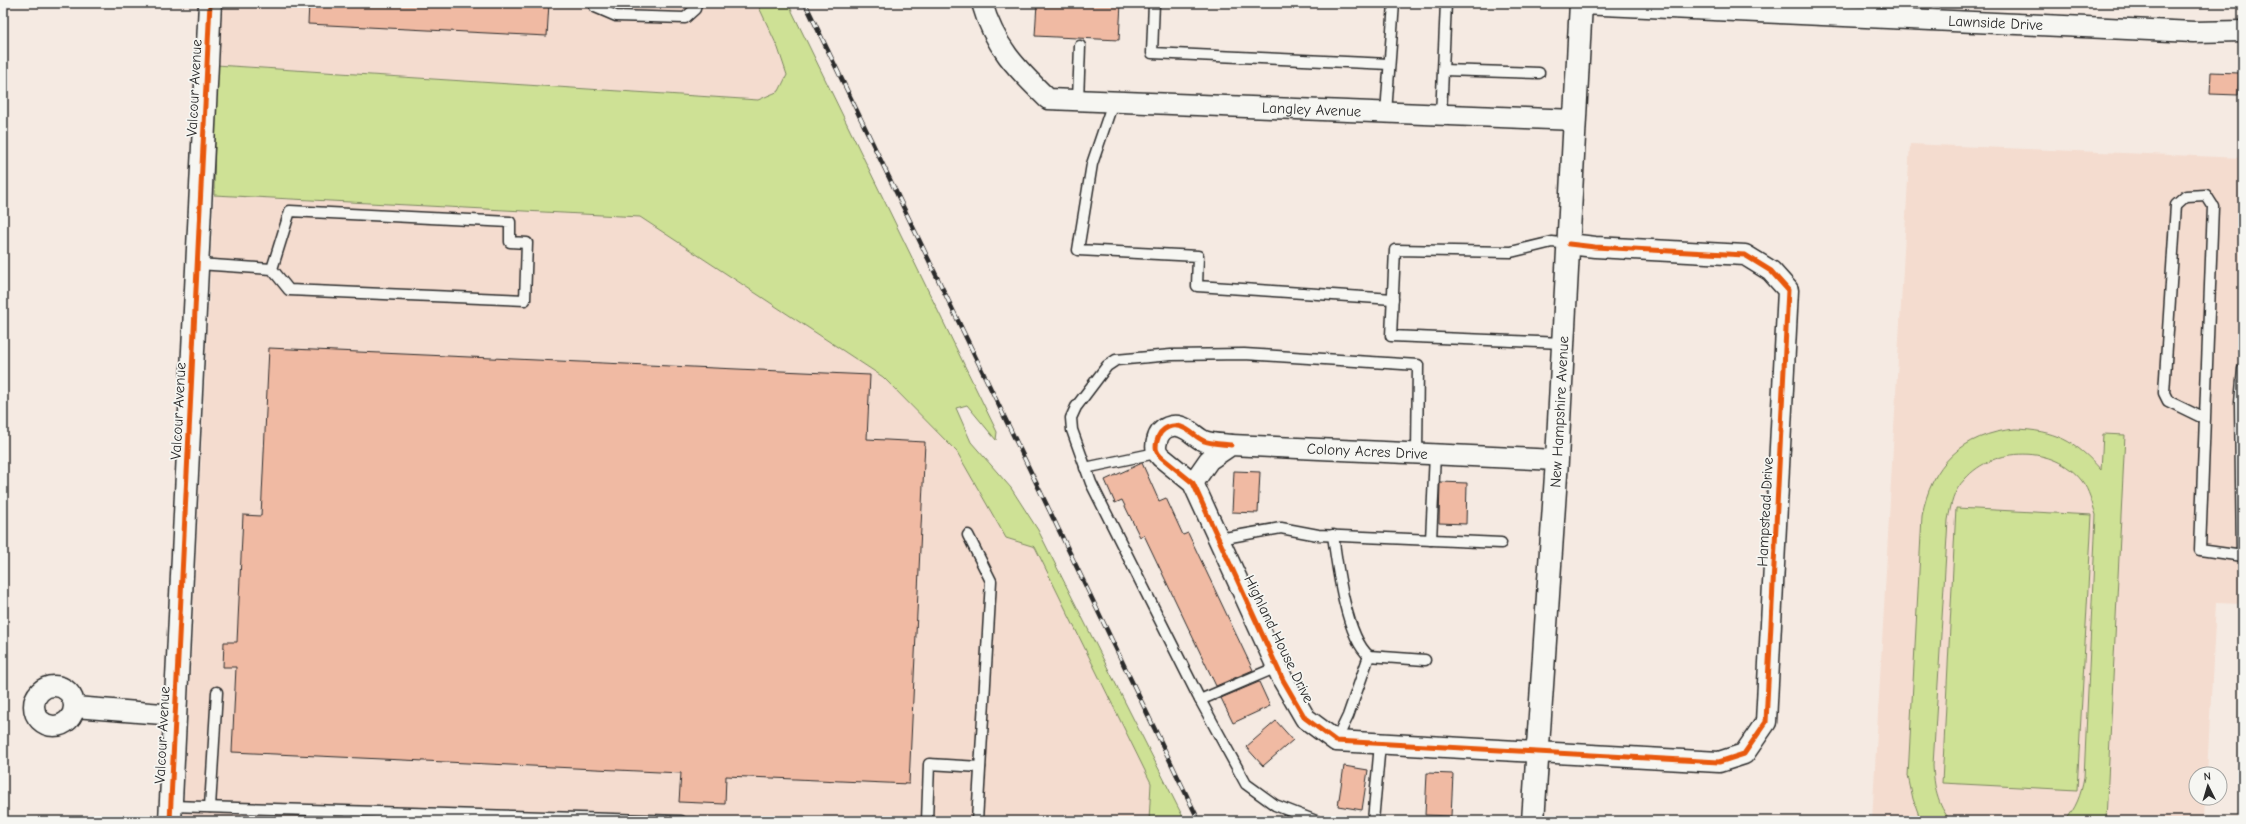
<svg xmlns="http://www.w3.org/2000/svg" width="2246" height="824" font-family="'Comic Neue',sans-serif">
	<style>
		.built { fill: #f4dccf }
		.green { fill: #cee195; stroke: #7c8660 }
		.building { fill: #f0baa3; stroke: #2b2b2b }
		.lines { fill: none; stroke-linecap: round; stroke-linejoin: round }
		.lane-casing { stroke: #2b2b2b; stroke-width: 13 }
		.street-casing { stroke: #2b2b2b; stroke-width: 23 }
		.secondary-casing { stroke: #2b2b2b; stroke-width: 25 }
		.lane { stroke: #f6f6f2; stroke-width: 10 }
		.street { stroke: #f6f6f2; stroke-width: 20 }
		.secondary { stroke: #f6f6f2; stroke-width: 22 }
		.rail-casing { stroke: #2b2b2b; stroke-width: 4.5 }
		.rail { stroke: #f6f6f2; stroke-width: 3; stroke-dasharray: 9; stroke-linecap: butt }
		.cycleway-casing { stroke: #f6f6f2; stroke-width: 8 }
		.cycleway { stroke: #e8590c; stroke-width: 5 }
		.labels { text-anchor: middle; stroke-width: 3.5; stroke-linejoin: round; paint-order: stroke }
		.street-label { font-size: 15px; fill: #2b2b2b; stroke: #f6f6f2 }
	</style>
	<rect width="100%" height="100%" fill="#f5eae2"/>
	<filter id="ink" filterUnits="userSpaceOnUse"><feTurbulence type="fractalNoise" baseFrequency=".025" numOctaves="2"/><feDisplacementMap in="SourceGraphic" scale="8" xChannelSelector="R" yChannelSelector="G"/><feConvolveMatrix kernelMatrix="1 2 1 2 8 2 1 2 1" color-interpolation-filters="sRGB"/></filter>
	<g filter="url(#ink)">
		<g class="built">
			<path d="M 219,3 L 757,3 L 778,48 L 787,75 L 779,91 L 758,100 L 216,65 Z"/>
			<path d="M 1910,144 L 2243,158 L 2243,604 L 2216,603 L 2207,774 L 2196,774 L 2196,798 L 2205,798 L 2204,821 L 1872,821 Z"/>
			<path d="M 214,195 L 640,217 L 883,377 L 957,452 L 1006,538 L 1035,547 L 1151,783 L 1149,821 L 183,821 Z"/>
		</g>
		<g class="green">
			<path d="M 757,3 L 788,3 L 997,432 L 996,440 L 967,405 L 956,408 L 971,442 L 1011,488 L 1038,530 L 1185,821 L 1149,821 L 1151,783 L 1035,547 L 1006,538 L 957,452 L 883,377 L 640,217 L 214,195 L 216,65 L 758,100 L 779,91 L 787,75 L 778,48 Z"/>
			<path d="M 2015,429 C 2054,430 2076,441 2101,470 L 2103,434 L 2125,435 L 2106,821 L 2065,821 C 2076,808 2081,795 2084,778 L 2096,515 C 2092,503 2089,490 2082,481 C 2054,445 1994,446 1965,479 C 1953,491 1951,505 1948,520 L 1933,765 C 1934,786 1937,805 1951,821 L 1921,821 L 1913,799 L 1908,776 L 1922,516 C 1931,465 1962,434 2015,429 Z"/>
			<path d="M 1956,508 L 2092,515 L 2077,790 L 1942,783 Z"/>
		</g>
		<g class="building">
			<path d="M 309,3 L 549,3 L 547,36 L 308,24 Z"/>
			<path d="M 1037,3 L 1121,3 L 1119,40 L 1035,36 Z"/>
			<path d="M 2211,72 L 2239,73 L 2238,95 L 2210,94 Z"/>
			<path d="M 269,348 L 870,375 L 867,439 L 925,442 L 909,784 L 726,776 L 725,804 L 679,802 L 681,773 L 232,752 L 236,667 L 223,667 L 224,642 L 237,642 L 243,515 L 261,516 Z"/>
			<path d="M 1142,463 L 1159,501 L 1166,498 L 1183,535 L 1188,533 L 1253,670 L 1216,686 L 1144,535 L 1140,537 L 1122,500 L 1115,503 L 1105,480 Z"/>
			<path d="M 1234,471 L 1260,472 L 1258,513 L 1232,512 Z"/>
			<path d="M 1440,482 L 1467,483 L 1466,524 L 1439,523 Z"/>
			<path d="M 1259,682 L 1270,706 L 1233,723 L 1221,698 Z"/>
			<path d="M 1276,721 L 1293,740 L 1263,766 L 1246,747 Z"/>
			<path d="M 1344,766 L 1368,770 L 1362,810 L 1338,806 Z"/>
			<path d="M 1427,773 L 1453,774 L 1451,816 L 1425,815 Z"/>
		</g>
		<g class="lines">
			<defs>
				<g id="lane">
					<path d="M 595,3 L 595,7 L 616,16 L 685,18 L 695,9 L 696,3"/>
					<path d="M 1154,3 L 1152,53 L 1389,64"/>
					<path d="M 1443,70 L 1539,73"/>
					<path d="M 1078,100 L 1080,46"/>
					<path d="M 1113,102 L 1092,164 L 1078,250 L 1198,256 L 1197,286 L 1393,299"/>
					<path d="M 1386,113 L 1394,3"/>
					<path d="M 1441,116 L 1446,3"/>
					<path d="M 198,264 L 272,269 L 289,290 L 525,300 L 527,243 L 510,242 L 510,222 L 290,211 L 272,269"/>
					<path d="M 1564,343 L 1391,336 L 1395,250 L 1511,252 L 1552,242 L 1569,244"/>
					<path d="M 2205,419 L 2168,401 L 2164,393 L 2176,205 L 2186,196 L 2206,195 L 2213,206 L 2200,550 L 2243,556"/>
					<path d="M 1085,468 L 1156,453"/>
					<path d="M 968,535 L 991,581 L 977,821"/>
					<path d="M 1333,535 C 1337,565 1346,637 1369,656 L 1425,660"/>
					<path d="M 1219,539 L 1281,528 L 1318,535 L 1501,543"/>
					<path d="M 1431,540 L 1435,454"/>
					<path d="M 2242,556 L 2240,403 L 2243,369"/>
					<path d="M 1200,700 L 1277,667"/>
					<path d="M 1336,741 L 1348,716 L 1369,656"/>
					<path d="M 171,806 L 681,821"/>
					<path d="M 210,807 L 217,692"/>
					<path d="M 927,821 L 929,764 L 980,767"/>
					<path d="M 1316,821 L 1275,805 L 1246,784 L 1198,696 L 1091,483 L 1072,430 L 1071,418 L 1076,407 L 1107,366 L 1116,360 L 1171,355 L 1244,354 L 1418,365 L 1417,453"/>
					<path d="M 1373,821 L 1380,744"/>
				</g>
				<g id="street">
					<path id="s1" d="M 982,3 C 994,46 1017,69 1048,99 L 1575,120"/>
					<path id="s2" d="M 1581,4 L 2194,32 L 2243,31"/>
					<path d="M 1231,445 C 1223,444 1212,444 1204,441 C 1197,438 1192,432 1186,429 C 1174,422 1160,427 1157,441 C 1155,448 1156,452 1161,457 L 1193,483 L 1283,680 L 1305,718 L 1336,741 L 1719,762 L 1744,754 L 1766,722 L 1788,290 L 1771,271 L 1745,255 L 1595,247 L 1569,244"/>
					<path id="s3" d="M 1193,483 L 1209,460 L 1231,445 L 1557,460"/>
					<circle cx="54" cy="706" r="20"/>
					<path d="M 75,707 L 175,715"/>
				</g>
				<g id="secondary">
					<path d="M 170,821 L 210,3"/>
					<path id="s4" d="M 1533,821 L 1557,460 L 1581,3"/>
				</g>
			</defs>
			<use href="#lane" class="lane-casing"/>
			<use href="#street" class="street-casing"/>
			<use href="#secondary" class="secondary-casing"/>
			<use href="#lane" class="lane"/>
			<use href="#street" class="street"/>
			<use href="#secondary" class="secondary"/>
			<defs>
				<path id="rail" d="M 805,3 L 1199,821"/>
			</defs>
			<use href="#rail" class="rail-casing"/>
			<use href="#rail" class="rail"/>
			<defs>
				<g id="cycleway">
					<path d="M 1231,445 C 1223,444 1212,444 1204,441 C 1197,438 1192,432 1186,429 C 1174,422 1160,427 1157,441 C 1155,448 1156,452 1161,457 L 1193,483 L 1283,680 L 1305,718 L 1336,741 L 1719,762 L 1744,754 L 1766,722 L 1788,290 L 1771,271 L 1745,255 L 1595,247 L 1569,244"/>
					<path d="M 170,821 L 210,3"/>
				</g>
			</defs>
			<use href="#cycleway" class="cycleway-casing"/>
			<use href="#cycleway" class="cycleway"/>
		</g>
	</g>
	<g class="labels">
		<g class="street-label">
			<text dy="5" stroke="none"><textPath href="#s2" startOffset="415">Lawnside Drive</textPath></text>
			<text transform="translate(194 88) rotate(-87)" y="5">Valcour Avenue</text>
			<text dy="5" stroke="none"><textPath href="#s1" startOffset="382">Langley Avenue</textPath></text>
			<text transform="translate(178 411) rotate(-87)" y="5">Valcour Avenue</text>
			<text dy="5" stroke="none"><textPath href="#s4" startOffset="410">New Hampshire Avenue</textPath></text>
			<text dy="5" stroke="none"><textPath href="#s3" startOffset="191">Colony Acres Drive</textPath></text>
			<text transform="translate(1765 512) rotate(-87)" y="5">Hampstead Drive</text>
			<text transform="translate(1279 639) rotate(64)" y="5">Highland House Drive</text>
			<text transform="translate(162 735) rotate(-87)" y="5">Valcour Avenue</text>
		</g>
	</g>
	<rect width="2246" height="824" fill="none" stroke="#f6f6f2" stroke-width="16"/>
	<rect x="8" y="8" width="2230" height="808" fill="none" stroke="#2b2b2b" stroke-width="1.5" filter="url(#ink)"/>
	<g transform="translate(2208 786) rotate(355)"><circle r="19" fill="#f6f6f2" stroke="#a5a5a2"/>
	<path d="M0-3L7 15L0 10L-7 15Z" fill="#2b2b2b"/>
	<text y="-6" font-size="11" font-weight="bold" text-anchor="middle" fill="#2b2b2b">N</text>
	</g>
</svg>
